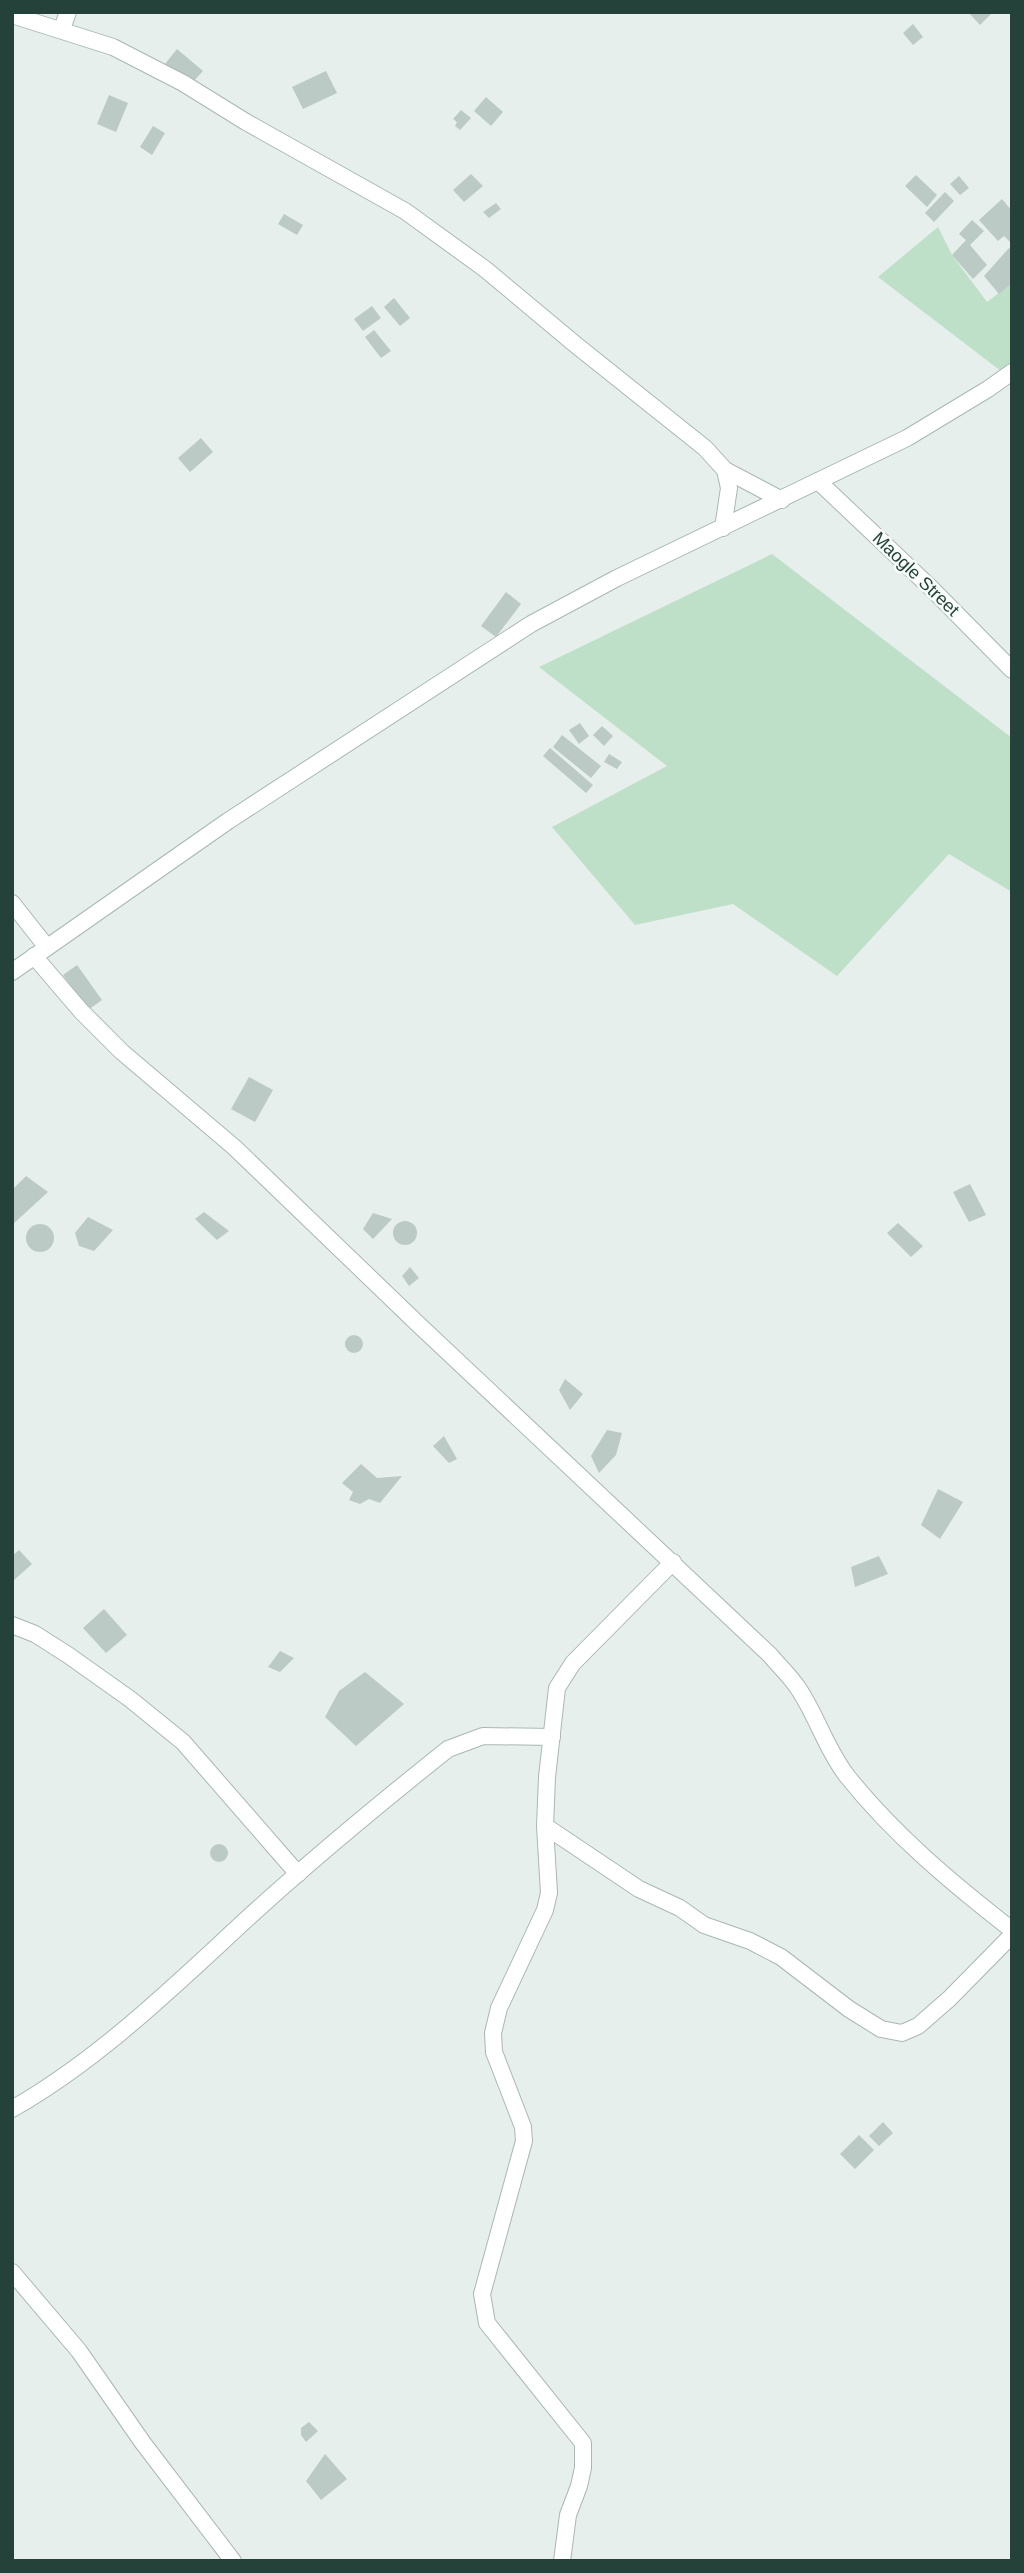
<svg xmlns="http://www.w3.org/2000/svg" width="1024" height="2573" font-family="Arial,sans-serif">
	<style>
		.green { fill: #bfe0c8 }
		.building { fill: #bbcac4 }
		.lines { fill: none; stroke-linecap: round; stroke-linejoin: round }
		.minor-casing { stroke: #a8b8b2; stroke-width: 18 }
		.minor { stroke: #fff; stroke-width: 16 }
		.labels { text-anchor: middle; stroke-width: 5; stroke-linejoin: round; paint-order: stroke }
		.street-label { font-size: 18px; fill: #24423a; stroke: #f7fbf9 }
	</style>
	<rect width="100%" height="100%" fill="#e6efeb"/>
	<g class="green">
		<path d="M 938,227 L 952,255 L 987,302 L 1012,283 L 1012,377 L 1010,378 L 878,277 Z"/>
		<path d="M 772,554 L 1012,738 L 1012,892 L 949,854 L 837,976 L 733,904 L 635,925 L 552,827 L 667,766 L 539,667 Z"/>
	</g>
	<g class="building">
		<path d="M 968,12 L 993,12 L 980,25 Z"/>
		<path d="M 913,24 L 923,37 L 913,45 L 903,33 Z"/>
		<path d="M 177,49 L 203,71 L 190,85 L 165,64 Z"/>
		<path d="M 326,71 L 337,93 L 303,109 L 292,87 Z"/>
		<path d="M 109,95 L 128,103 L 116,132 L 97,124 Z"/>
		<path d="M 486,97 L 503,112 L 491,126 L 474,111 Z"/>
		<path d="M 461,110 L 471,118 L 460,130 L 455,126 L 457,122 L 453,119 Z"/>
		<path d="M 153,126 L 165,133 L 152,155 L 140,147 Z"/>
		<path d="M 471,174 L 483,186 L 464,202 L 453,190 Z"/>
		<path d="M 916,175 L 937,195 L 927,207 L 905,186 Z"/>
		<path d="M 959,176 L 969,188 L 960,195 L 950,184 Z"/>
		<path d="M 945,192 L 954,201 L 934,222 L 925,213 Z"/>
		<path d="M 1002,199 L 1012,211 L 1012,244 L 1004,236 L 998,241 L 979,220 Z"/>
		<path d="M 496,203 L 501,209 L 489,218 L 483,212 Z"/>
		<path d="M 284,214 L 303,225 L 297,235 L 278,224 Z"/>
		<path d="M 972,220 L 984,231 L 970,245 L 987,265 L 973,279 L 952,255 L 966,240 L 959,234 Z"/>
		<path d="M 1009,248 L 1012,250 L 1012,283 L 999,294 L 984,276 Z"/>
		<path d="M 394,298 L 410,318 L 400,326 L 384,307 Z"/>
		<path d="M 372,306 L 381,318 L 363,331 L 354,319 Z"/>
		<path d="M 374,330 L 391,351 L 381,358 L 365,337 Z"/>
		<path d="M 201,438 L 213,452 L 190,472 L 178,458 Z"/>
		<path d="M 506,592 L 521,604 L 496,637 L 481,626 Z"/>
		<path d="M 580,723 L 589,736 L 579,744 L 569,730 Z"/>
		<path d="M 602,726 L 613,736 L 604,746 L 593,735 Z"/>
		<path d="M 562,735 L 601,766 L 591,778 L 553,747 Z"/>
		<path d="M 550,748 L 593,785 L 586,793 L 543,756 Z"/>
		<path d="M 609,754 L 622,762 L 617,769 L 604,762 Z"/>
		<path d="M 77,965 L 102,1000 L 88,1010 L 63,975 Z"/>
		<path d="M 249,1077 L 273,1090 L 255,1122 L 231,1109 Z"/>
		<path d="M 26,1176 L 48,1192 L 12,1225 L 12,1190 Z"/>
		<path d="M 970,1184 L 986,1215 L 969,1222 L 953,1192 Z"/>
		<path d="M 204,1212 L 229,1231 L 217,1240 L 195,1219 Z"/>
		<path d="M 373,1213 L 392,1219 L 373,1239 L 363,1229 Z"/>
		<path d="M 88,1217 L 113,1230 L 94,1251 L 79,1246 L 75,1233 Z"/>
		<circle cx="405" cy="1233" r="12"/>
		<path d="M 898,1223 L 923,1246 L 911,1257 L 887,1233 Z"/>
		<circle cx="40" cy="1238" r="14"/>
		<path d="M 410,1267 L 419,1278 L 409,1286 L 402,1276 Z"/>
		<circle cx="354" cy="1344" r="9"/>
		<path d="M 565,1379 L 583,1394 L 570,1410 L 559,1390 Z"/>
		<path d="M 607,1430 L 622,1433 L 616,1455 L 599,1473 L 591,1456 Z"/>
		<path d="M 444,1436 L 457,1459 L 449,1463 L 433,1446 Z"/>
		<path d="M 361,1464 L 377,1478 L 402,1476 L 380,1503 L 369,1499 L 360,1504 L 349,1500 L 353,1492 L 342,1483 Z"/>
		<path d="M 938,1489 L 963,1502 L 940,1539 L 921,1525 Z"/>
		<path d="M 19,1550 L 32,1564 L 12,1582 L 12,1556 Z"/>
		<path d="M 879,1556 L 888,1574 L 855,1587 L 851,1567 Z"/>
		<path d="M 104,1609 L 127,1635 L 106,1653 L 83,1628 Z"/>
		<path d="M 280,1651 L 294,1658 L 280,1672 L 268,1667 Z"/>
		<path d="M 365,1672 L 404,1704 L 356,1746 L 325,1717 L 339,1691 Z"/>
		<circle cx="219" cy="1853" r="9"/>
		<path d="M 883,2122 L 893,2133 L 879,2146 L 869,2136 Z"/>
		<path d="M 859,2135 L 874,2150 L 855,2169 L 840,2154 Z"/>
		<path d="M 309,2422 L 318,2431 L 306,2442 L 301,2435 L 301,2428 Z"/>
		<path d="M 325,2454 L 347,2479 L 321,2500 L 306,2481 Z"/>
	</g>
	<g class="lines">
		<defs>
			<g id="minor">
				<path d="M 12,15 L 113,47 L 183,83 L 246,122 L 405,211 L 485,269 L 576,345 L 705,448 L 725,470 L 729,488 L 723,528"/>
				<path d="M 62,29 L 68,12"/>
				<path d="M 725,470 L 782,500"/>
				<path d="M 818,481 L 932,589 L 1012,670"/>
				<path d="M 12,903 L 46,946"/>
				<path d="M 34,956 L 81,1011 L 122,1052 L 234,1147 L 419,1325 L 770,1655 C 779,1666 790,1676 798,1688 C 817,1716 826,1749 847,1776 C 894,1835 953,1884 1012,1930"/>
				<path d="M 12,972 L 228,821 L 531,624 L 617,578 L 907,438 L 988,389 L 1012,372"/>
				<path d="M 12,1625 L 35,1634 L 68,1655 L 130,1699 L 183,1742 L 298,1874"/>
				<path d="M 545,1826 L 639,1889 L 680,1908 L 704,1925 L 750,1941 L 781,1957 L 849,2009 L 881,2029 L 902,2033 L 918,2026 L 949,1999 L 1012,1935"/>
				<path d="M 12,2109 C 105,2056 182,1978 260,1907 C 321,1852 384,1800 448,1749 L 483,1736 L 552,1737"/>
				<path d="M 12,2272 L 79,2351 L 143,2443 L 233,2561"/>
				<path d="M 562,2561 L 568,2515 L 579,2486 L 583,2468 L 583,2443 L 487,2323 L 482,2294 L 524,2141 L 523,2127 L 494,2052 L 493,2033 L 499,2008 L 545,1910 L 549,1893 L 545,1826 L 547,1777 L 557,1688 L 573,1663 L 673,1562"/>
			</g>
		</defs>
		<use href="#minor" class="minor-casing"/>
		<use href="#minor" class="minor"/>
	</g>
	<g class="labels">
		<g class="street-label">
			<text transform="translate(916 574) rotate(44)" y="6">Maogle Street</text>
		</g>
	</g>
	<rect width="1024" height="2573" fill="none" stroke="#24423a" stroke-width="28"/>
</svg>
